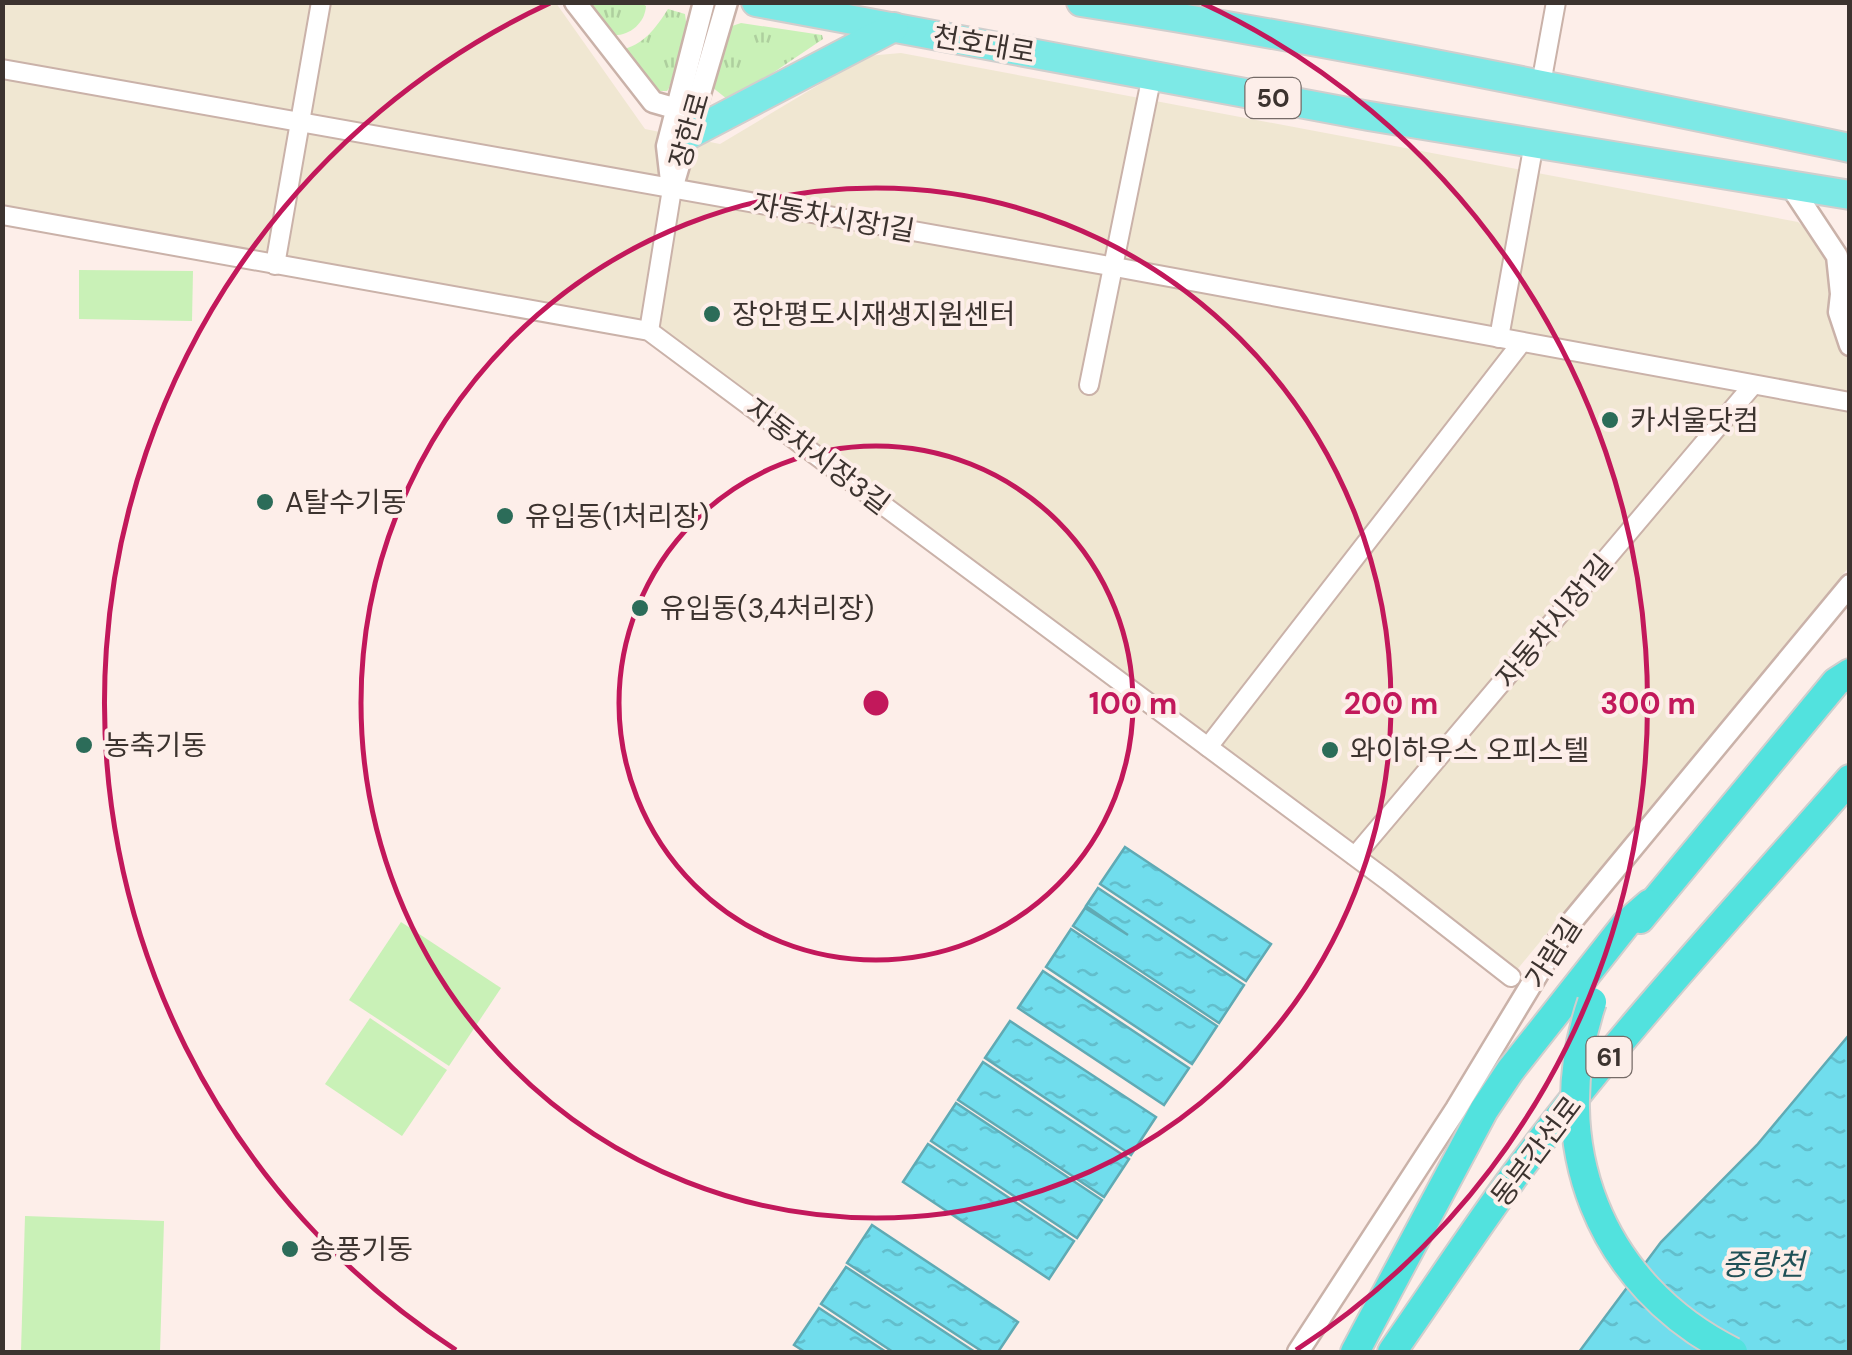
<svg xmlns="http://www.w3.org/2000/svg" width="1852" height="1355" font-family="'DM Sans','Noto Sans KR',sans-serif">
	<style>
		.commercial { fill: #f0e7d2 }
		.grass { fill: url(#grass-tufts) }
		.park { fill: #c9f1b7 }
		.water { fill: url(#water-ripples); stroke: #60aab4; stroke-width: 2.5 }
		.lines { fill: none; stroke-linecap: round; stroke-linejoin: round }
		.minor-casing { stroke: #cab2a9; stroke-width: 22 }
		.tertiary-casing { stroke: #cab2a9; stroke-width: 25 }
		.primary-casing { stroke: #d0cecd; stroke-width: 32 }
		.trunk-casing { stroke: #d0cecd; stroke-width: 32 }
		.minor { stroke: #fff; stroke-width: 18 }
		.tertiary { stroke: #fff; stroke-width: 20 }
		.primary { stroke: #7de9e6; stroke-width: 28 }
		.trunk { stroke: #52e2de; stroke-width: 28 }
		.trunk-bridge-casing { stroke: #d0cecd; stroke-width: 32; stroke-linecap: butt }
		.trunk-bridge { stroke: #52e2de; stroke-width: 28 }
		.ring { fill: none; stroke: #c2185b; stroke-width: 5 }
		.poi-dot { fill: #2c6c59; stroke: #fdeee9; stroke-width: 4 }
		.labels { text-anchor: middle; stroke-width: 8; stroke-linejoin: round; paint-order: stroke }
		.shield { fill: #fdeee9; stroke: #766b67; stroke-width: 2.5 }
		.shield-label { font-size: 25px; font-weight: bold; fill: #3c332f }
		.street-label { font-size: 28px; fill: #3c332f; stroke: #fdeee9 }
		.poi-label { font-size: 28px; fill: #3c332f; stroke: #fdeee9; text-anchor: start }
		.water-label { font-size: 30px; font-style: italic; fill: #205157; stroke: #fdeee9 }
		.centre { fill: #c2185b; stroke: #fdeee9; stroke-width: 5 }
		.ring-label { font-size: 30px; text-anchor: middle; font-weight: bold; fill: #c2185b; stroke: #fdeee9; stroke-width: 8; stroke-linejoin: round; paint-order: stroke }
	</style>
	<defs>
		<pattern id="grass-tufts" width="24" height="20" patternUnits="userSpaceOnUse" patternTransform="scale(2.5)"><rect width="24" height="20" fill="#c9f1b7"/><path d="M3 7l-1-3M5 7V3M7 7l1-3M15 17l-1-3M17 17v-4M19 17l1-3" fill="none" stroke="#aecf9e"/></pattern>
		<pattern id="water-ripples" width="26" height="14" patternUnits="userSpaceOnUse" patternTransform="scale(2.5)"><rect width="26" height="14" fill="#70dded"/><path d="M2 4q2-2 4 0t4 0M15 11q2-2 4 0t4 0" fill="none" stroke="#62becc"/></pattern>
	</defs>
	<rect width="100%" height="100%" fill="#fdeee9"/>
	<path class="commercial" d="M 2,3 L 556,3 L 645,129 L 720,144 L 867,56 L 901,53 L 1798,222 L 1837,256 L 1850,345 L 1849,567 L 1511,977 L 649,331 L 3,214 Z"/>
	<g class="grass">
		<path d="M 589,3 L 641,3 L 646,6 C 645,24 628,37 611,35 Z"/>
		<path d="M 668,9 L 685,14 L 687,29 L 669,88 L 667,91 L 655,91 L 620,50 C 643,46 656,28 668,9 Z"/>
		<path d="M 741,23 L 822,35 L 823,39 L 736,98 L 727,99 L 712,87 L 729,27 Z"/>
	</g>
	<g class="park">
		<path d="M 79,270 L 193,271 L 192,321 L 79,319 Z"/>
		<path d="M 401,922 L 501,988 L 449,1066 L 349,1000 Z"/>
		<path d="M 370,1018 L 447,1070 L 402,1136 L 325,1084 Z"/>
		<path d="M 25,1216 L 164,1221 L 160,1352 L 21,1352 Z"/>
	</g>
	<g class="water">
		<path d="M 1125,847 L 1271,944 L 1246,981 L 1100,884 Z"/>
		<path d="M 1098,888 L 1244,985 L 1219,1023 L 1073,926 L 1085,908 L 1128,935 L 1086,906 Z"/>
		<path d="M 1071,929 L 1217,1026 L 1192,1064 L 1046,967 Z"/>
		<path d="M 1043,971 L 1189,1068 L 1164,1105 L 1018,1008 Z"/>
		<path d="M 1010,1021 L 1156,1117 L 1131,1155 L 985,1058 Z"/>
		<path d="M 1849,1035 L 1849,1352 L 1579,1352 L 1661,1242 L 1757,1145 Z"/>
		<path d="M 983,1062 L 1129,1159 L 1104,1197 L 958,1100 Z"/>
		<path d="M 956,1103 L 1102,1200 L 1077,1238 L 931,1141 Z"/>
		<path d="M 928,1144 L 1074,1241 L 1049,1279 L 903,1182 Z"/>
		<path d="M 872,1225 L 1018,1322 L 998,1352 L 983,1352 L 847,1263 Z"/>
		<path d="M 846,1267 L 975,1352 L 893,1352 L 821,1304 Z"/>
		<path d="M 819,1308 L 886,1352 L 805,1352 L 794,1345 Z"/>
	</g>
	<g class="lines">
		<defs>
			<g id="minor">
				<path d="M 2,69 L 1104,265 L 1850,402"/>
				<path d="M 1541,84 L 1556,2"/>
				<path d="M 2,215 L 649,331 L 1388,881 L 1511,977"/>
				<path d="M 275,265 L 321,2"/>
				<path d="M 649,331 L 672,189"/>
				<path d="M 1499,338 L 1534,143"/>
				<path d="M 1089,385 L 1152,75"/>
				<path d="M 1208,747 L 1522,342"/>
				<path d="M 1355,856 L 1753,385"/>
			</g>
			<g id="tertiary">
				<path d="M 575,2 L 653,102 L 688,112"/>
				<path d="M 671,181 L 667,146 L 704,2"/>
				<path d="M 1790,185 L 1837,256 L 1841,294 L 1839,312 L 1850,345"/>
				<path d="M 672,189 L 727,2"/>
				<path d="M 1298,1352 L 1456,1109 L 1563,932 L 1850,585"/>
			</g>
			<g id="primary">
				<path d="M 756,2 L 1369,116 L 1850,195"/>
				<path d="M 1081,2 C 1339,42 1594,95 1850,148"/>
				<path d="M 688,135 L 894,27"/>
			</g>
			<g id="trunk">
				<path d="M 1640,919 L 1836,682 L 1850,673"/>
				<path d="M 1355,1352 L 1484,1110 L 1510,1071 L 1626,924 L 1649,904"/>
				<path d="M 1392,1352 C 1431,1296 1469,1238 1509,1183 C 1613,1041 1735,911 1850,779"/>
			</g>
		</defs>
		<use href="#minor" class="minor-casing"/>
		<use href="#tertiary" class="tertiary-casing"/>
		<use href="#primary" class="primary-casing"/>
		<use href="#trunk" class="trunk-casing"/>
		<use href="#minor" class="minor"/>
		<use href="#tertiary" class="tertiary"/>
		<use href="#primary" class="primary"/>
		<use href="#trunk" class="trunk"/>
		<defs>
			<path id="trunk-bridge" d="M 1592,1002 C 1544,1143 1599,1285 1733,1352"/>
		</defs>
		<use href="#trunk-bridge" class="trunk-bridge-casing"/>
		<use href="#trunk-bridge" class="trunk-bridge"/>
	</g>
	<g class="ring">
		<circle cx="876" cy="703" r="257"/>
		<circle cx="876" cy="703" r="515"/>
		<path d="M456 1350A772 772 0 0 1 550 3M1202 3A772 772 0 0 1 1296 1350"/>
	</g>
	<g class="poi-dot">
		<circle cx="712" cy="314" r="10"/>
		<circle cx="1610" cy="420" r="10"/>
		<circle cx="265" cy="502" r="10"/>
		<circle cx="505" cy="516" r="10"/>
		<circle cx="640" cy="608" r="10"/>
		<circle cx="84" cy="745" r="10"/>
		<circle cx="1330" cy="750" r="10"/>
		<circle cx="290" cy="1249" r="10"/>
	</g>
	<g class="labels">
		<g class="shield">
			<rect x="1245.5" y="78" width="55" height="40" rx="8"/>
			<rect x="1586.5" y="1037" width="45" height="40" rx="8"/>
		</g>
		<g class="shield-label">
			<text x="1273" y="107">50</text>
			<text x="1609" y="1066">61</text>
		</g>
		<g class="street-label">
			<text transform="translate(984 44) rotate(10)" y="10">천호대로</text>
			<text transform="translate(689 130) rotate(-74)" y="10">장한로</text>
			<text transform="translate(834 217) rotate(10)" y="10">자동차시장1길</text>
			<text transform="translate(818 456) rotate(37)" y="10">자동차시장3길</text>
			<text transform="translate(1554 621) rotate(-50)" y="10">자동차시장1길</text>
			<text transform="translate(1553 953) rotate(-57)" y="10">가람길</text>
			<text transform="translate(1536 1151) rotate(-53)" y="10">동부간선로</text>
		</g>
		<g class="poi-label">
			<text x="732" y="324">장안평도시재생지원센터</text>
			<text x="1630" y="430">카서울닷컴</text>
			<text x="285" y="512">A탈수기동</text>
			<text x="525" y="526">유입동(1처리장)</text>
			<text x="660" y="618">유입동(3,4처리장)</text>
			<text x="104" y="755">농축기동</text>
			<text x="1350" y="760">와이하우스 오피스텔</text>
			<text x="310" y="1259">송풍기동</text>
		</g>
		<g class="water-label">
			<text x="1763" y="1275">중랑천</text>
		</g>
	</g>
	<circle cx="876" cy="703" r="15" class="centre"/>
	<g class="ring-label">
		<text x="1133" y="714">100 m</text>
		<text x="1391" y="714">200 m</text>
		<text x="1648" y="714">300 m</text>
	</g>
	<rect width="1852" height="1355" fill="none" stroke="#3c332f" stroke-width="10"/>
</svg>
